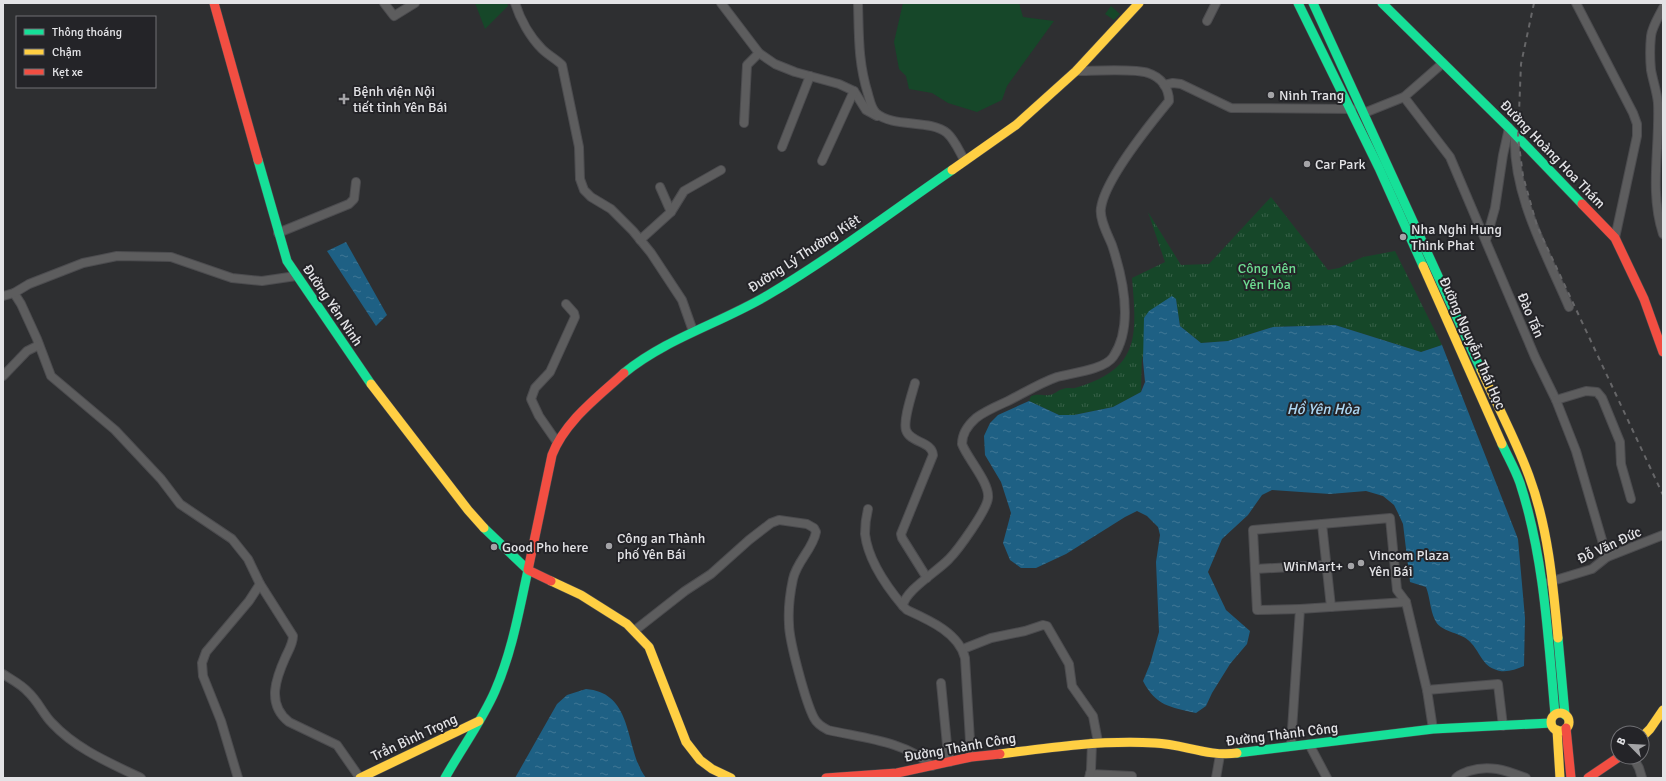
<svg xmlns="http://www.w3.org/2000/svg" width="1666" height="781" font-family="Signika,sans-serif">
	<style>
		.green { fill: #164729 }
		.park { fill: url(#park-tufts) }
		.water { fill: url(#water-ripples) }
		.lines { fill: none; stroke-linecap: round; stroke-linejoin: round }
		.street-casing { stroke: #4c4c4f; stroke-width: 10 }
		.fast-casing { stroke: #4c4c4f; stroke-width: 10 }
		.slow-casing { stroke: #4c4c4f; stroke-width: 10 }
		.jam-casing { stroke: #4c4c4f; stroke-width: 10 }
		.street { stroke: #5d5d5e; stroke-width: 8 }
		.fast { stroke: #16e098; stroke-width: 9 }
		.slow { stroke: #ffcf43; stroke-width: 9 }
		.jam { stroke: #f24e42; stroke-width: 9 }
		.rail { stroke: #666668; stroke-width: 2; stroke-dasharray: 5 5; stroke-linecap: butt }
		.poi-dot { fill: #a4a4a7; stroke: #242428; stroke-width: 1.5 }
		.labels { text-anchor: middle; stroke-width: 4; stroke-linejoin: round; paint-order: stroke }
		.poi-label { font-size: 14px; fill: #e3e3e6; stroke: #242428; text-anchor: start }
		.street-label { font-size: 14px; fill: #e3e3e6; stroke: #242428 }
		.park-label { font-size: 14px; fill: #6edc92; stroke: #242428 }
		.water-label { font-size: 15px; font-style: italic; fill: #add7f3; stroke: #242428 }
	</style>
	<defs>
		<pattern id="park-tufts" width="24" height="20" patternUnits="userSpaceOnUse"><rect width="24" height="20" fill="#164729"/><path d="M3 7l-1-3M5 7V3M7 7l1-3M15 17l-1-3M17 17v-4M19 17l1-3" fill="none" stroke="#386148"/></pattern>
		<pattern id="water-ripples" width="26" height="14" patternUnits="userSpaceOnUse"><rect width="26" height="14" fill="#1e6084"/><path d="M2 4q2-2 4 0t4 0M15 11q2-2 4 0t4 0" fill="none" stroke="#3f7795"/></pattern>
	</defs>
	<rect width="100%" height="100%" fill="#2e2f31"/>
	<g class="green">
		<path d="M 475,3 L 507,3 L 508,6 L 485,29 Z"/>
		<path d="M 903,3 L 1019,3 L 1023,17 L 1054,21 L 1007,86 L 1002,100 L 977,112 L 948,103 L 932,93 L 909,89 L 906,76 L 899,69 L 894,42 Z"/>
		<path d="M 1111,6 L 1120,14 L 1114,20 L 1105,14 Z"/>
	</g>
	<path class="park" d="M 1271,197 L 1328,270 L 1339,268 L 1363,257 L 1395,251 L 1442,345 L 1421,352 L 1335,325 L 1273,327 L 1228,341 L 1201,343 L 1180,326 L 1176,300 L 1143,362 L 1142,354 L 1141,392 L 1113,407 L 1074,415 L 1059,415 L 1029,401 L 1031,396 C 1039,393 1043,396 1049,395 C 1054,395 1058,390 1063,389 C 1067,387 1071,389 1075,388 C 1140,369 1137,337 1132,278 L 1165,262 L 1148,212 L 1181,265 L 1209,264 Z"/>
	<g class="water">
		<path d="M 346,242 L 387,315 L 376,326 L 327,251 Z"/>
		<path d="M 1172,296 L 1176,299 L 1180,326 L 1201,343 L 1228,341 L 1273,327 L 1335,325 L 1421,352 L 1442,345 L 1518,539 L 1525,618 L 1524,666 C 1514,670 1504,674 1494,669 C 1481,664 1479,649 1468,640 C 1459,632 1440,632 1435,620 C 1430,610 1430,597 1426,587 L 1410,582 L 1403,524 L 1398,513 L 1394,505 L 1383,496 L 1366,491 L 1330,494 L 1272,490 L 1262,495 L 1248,515 L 1222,539 L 1208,572 L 1226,610 L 1250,631 L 1247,644 L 1230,664 L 1212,693 L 1206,706 L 1196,713 C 1170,707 1156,706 1143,681 L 1150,664 L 1159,632 L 1156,562 L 1160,535 L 1158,527 L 1147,516 L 1137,511 L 1125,517 L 1066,554 L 1036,568 L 1021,568 L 1010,560 L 1003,543 L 1011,513 L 1001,482 L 985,455 L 984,436 L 990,423 L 998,415 L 1029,401 L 1059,415 L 1074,415 L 1113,407 L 1141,392 L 1145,382 L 1143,361 L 1144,318 L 1149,311 Z"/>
		<path d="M 586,689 C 635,693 624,749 646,778 L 515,778 L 557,704 L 567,695 Z"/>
	</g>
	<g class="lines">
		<defs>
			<g id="street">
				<path d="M 384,3 L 394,16 L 415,3"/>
				<path d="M 515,3 C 520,19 530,37 542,49 C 548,55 556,59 562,65 L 579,147 L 580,179 L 584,190 L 591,197 L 611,209 L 633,231 L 651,253 L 682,300 L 693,331"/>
				<path d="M 721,3 L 759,53 L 775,64 L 795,72 L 839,84 L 854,91 L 866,110 L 877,116"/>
				<path d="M 858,3 C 859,36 858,62 868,94 C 870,101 871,108 876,113 C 893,128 930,119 947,133 C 955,140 960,153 965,161"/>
				<path d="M 1576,3 L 1633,113 L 1637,124 L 1637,136 L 1615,238"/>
				<path d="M 1663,8 C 1659,16 1652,27 1651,36 C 1650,46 1650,60 1651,70 C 1653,81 1657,92 1658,103 C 1660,147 1649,191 1663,234"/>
				<path d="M 1207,21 L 1216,3"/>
				<path d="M 1164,85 L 1173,83 L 1181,84 L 1231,108 L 1352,109"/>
				<path d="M 1404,97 L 1450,157 L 1535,357 L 1556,400 L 1576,451 L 1607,557"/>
				<path d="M 1364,113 L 1404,97 L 1443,63"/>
				<path d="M 744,123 L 747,65 L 759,53"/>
				<path d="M 1515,134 C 1512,194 1546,253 1569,307"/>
				<path d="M 782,147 L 810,76"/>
				<path d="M 822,161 L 854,91"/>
				<path d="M 660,187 L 671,212"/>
				<path d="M 278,233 L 349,204 L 354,199 L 356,182"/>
				<path d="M 640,240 L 671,212 L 684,191 L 721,170"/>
				<path d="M 1486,240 L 1495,208 L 1503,155 L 1509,128"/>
				<path d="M 14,293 L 21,304 L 37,339 L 51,376 L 115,430 L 161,479 L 180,504 L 232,539 L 248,559 L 260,584 L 293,636 C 293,643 289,650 286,656 C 276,678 266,704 289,722 L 337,745 L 360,778"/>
				<path d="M 3,296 L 14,293 L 29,284 L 83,263 L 117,256 L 171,257 L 232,278 L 262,281 L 296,276"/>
				<path d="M 3,376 L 27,351 L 39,345"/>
				<path d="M 915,383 C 912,394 903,420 906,430 C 910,443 932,441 933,455 L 901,534 L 902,538 L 927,578"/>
				<path d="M 1556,400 L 1586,391 L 1597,392 L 1602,398 L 1620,442 L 1621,464 L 1631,499"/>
				<path d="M 557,442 L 539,416 L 531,399 L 535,388 L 550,372 L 575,317 L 574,313 L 566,304"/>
				<path d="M 868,509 C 866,517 865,526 865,534 C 868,560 887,587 903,606"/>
				<path d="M 1322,524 L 1331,607"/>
				<path d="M 1255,569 L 1326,565"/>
				<path d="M 1549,582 L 1592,569 L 1607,557 L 1663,535"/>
				<path d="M 1300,609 L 1257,610 L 1253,530 L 1390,518 L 1397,590 L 1406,602 L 1427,690 L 1498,684 L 1503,726"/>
				<path d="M 634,631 L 685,591 L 711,574 L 749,540 L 771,523 L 779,520 L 807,524 L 814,528 L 816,532 C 813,549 797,561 793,579 C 790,593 788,609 789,624 C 789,641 806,703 814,718 C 817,724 822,727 828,730 C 862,738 905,741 932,766"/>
				<path d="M 963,649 L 991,638 L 1025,631 L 1043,625 L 1047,626 L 1069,664 L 1072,686 L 1093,716 L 1098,742"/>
				<path d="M 3,674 C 12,680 21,684 28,692 C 38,701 43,714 52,723 C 76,749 110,763 141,778"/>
				<path d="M 941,683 L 947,745 L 950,762"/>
				<path d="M 1427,690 L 1433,729"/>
				<path d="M 1309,744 L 1327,778"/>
				<path d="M 1291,745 L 1300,609 L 1406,602"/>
				<path d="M 971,757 L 965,658 C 959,633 929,620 907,610 L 903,606 C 904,591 938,571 949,559 C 958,550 987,510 988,498 C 990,483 967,458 962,444 C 962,434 968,425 976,418 C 985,411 997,406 1008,401 C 1024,393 1040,383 1057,377 C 1071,373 1104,370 1113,357 C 1134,326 1123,278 1112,245 C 1108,235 1099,219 1101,208 C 1105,179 1150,124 1169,101 C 1169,88 1161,77 1148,73 C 1135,68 1092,71 1076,71"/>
				<path d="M 1633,757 L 1639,768 L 1642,778"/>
				<path d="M 1090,774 L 1132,776"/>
				<path d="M 238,778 L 221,721 L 203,676 L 202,663 L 206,652 L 249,601 L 260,584"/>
				<path d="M 1089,778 L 1091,770 L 1092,743"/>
				<path d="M 1216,778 L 1220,755"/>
				<path d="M 1456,778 C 1459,774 1464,773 1469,771 C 1490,764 1507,771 1526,778"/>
			</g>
			<g id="fast">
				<path d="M 1298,3 L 1379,168 L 1423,266"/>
				<path d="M 1313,3 L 1481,370"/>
				<path d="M 1382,3 L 1509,128 L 1582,204"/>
				<path d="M 258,160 L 287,261 L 371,384"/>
				<path d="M 624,373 C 667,338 721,323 768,295 C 832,257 891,212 952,170"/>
				<path d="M 1502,444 C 1508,457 1515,469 1520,483 C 1544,557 1548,636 1555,714"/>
				<path d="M 1558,638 L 1565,715"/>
				<path d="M 1237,753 L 1433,729 L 1551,723"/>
				<path d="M 445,778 C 461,749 482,721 495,691 C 512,652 519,611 528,570 L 484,528"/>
			</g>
			<g id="slow">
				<path d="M 952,170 L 1016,125 L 1076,71 L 1139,3"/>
				<path d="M 1423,266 L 1502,444"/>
				<path d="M 1481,370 C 1497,405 1516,440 1529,476 C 1548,527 1553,583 1558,638"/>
				<path d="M 371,384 L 468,510 L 484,528"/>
				<path d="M 551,581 L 581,595 L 627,624 L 649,647 L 686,742 L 700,760 L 712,769 L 731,778"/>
				<circle cx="1560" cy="722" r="9"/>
				<path d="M 1557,730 L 1560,778"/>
				<path d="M 1642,737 L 1650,729 L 1663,710"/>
				<path d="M 1000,754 C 1052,747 1103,740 1155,743 C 1183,744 1208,757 1237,753"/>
				<path d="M 360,778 L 479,721"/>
			</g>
			<g id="jam">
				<path d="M 214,3 L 258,160"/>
				<path d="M 1582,204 L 1615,238 L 1644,299 L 1663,352"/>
				<path d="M 551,581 L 528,570 L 552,455 C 565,421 598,397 624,373"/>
				<path d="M 1566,728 L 1571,778"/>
				<path d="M 826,778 L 897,773 L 971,757 L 1000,754"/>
				<path d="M 1588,778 L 1619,757"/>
			</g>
		</defs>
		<use href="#street" class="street-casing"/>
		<use href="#fast" class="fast-casing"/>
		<use href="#slow" class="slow-casing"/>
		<use href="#jam" class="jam-casing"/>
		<use href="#street" class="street"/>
		<use href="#fast" class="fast"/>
		<use href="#slow" class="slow"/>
		<use href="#jam" class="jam"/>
		<path class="rail" d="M 1534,3 L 1521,64 L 1518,137 L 1523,176 L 1537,226 L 1663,495"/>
	</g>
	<g class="poi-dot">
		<circle cx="1271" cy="95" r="4"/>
		<path d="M342 93h4v4h4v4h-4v4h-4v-4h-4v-4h4z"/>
		<circle cx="1307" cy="164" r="4"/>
		<circle cx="1403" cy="237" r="4"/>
		<circle cx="609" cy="546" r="4"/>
		<circle cx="494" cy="547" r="4"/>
		<circle cx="1361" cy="563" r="4"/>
		<circle cx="1351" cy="566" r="4"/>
	</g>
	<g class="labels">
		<g class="poi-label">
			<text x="353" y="96">Bệnh viện Nội<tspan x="353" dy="16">tiết tỉnh Yên Bái</tspan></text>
			<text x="1279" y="100">Ninh Trang</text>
			<text x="1315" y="169">Car Park</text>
			<text x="1411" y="234">Nha Nghi Hung<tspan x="1411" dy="16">Think Phat</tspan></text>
			<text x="617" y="543">Công an Thành<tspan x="617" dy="16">phố Yên Bái</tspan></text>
			<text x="502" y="552">Good Pho here</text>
			<text x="1369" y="560">Vincom Plaza<tspan x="1369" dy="16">Yên Bái</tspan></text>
			<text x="1343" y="571" text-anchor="end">WinMart+</text>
		</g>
		<g class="street-label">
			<text transform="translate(1553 154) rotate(46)" y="5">Đường Hoàng Hoa Thám</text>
			<text transform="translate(804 253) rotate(-33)" y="5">Đường Lý Thường Kiệt</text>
			<text transform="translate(333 305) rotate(56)" y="5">Đường Yên Ninh</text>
			<text transform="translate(1531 315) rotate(67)" y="5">Đào Tấn</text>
			<text transform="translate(1473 343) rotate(66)" y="5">Đường Nguyễn Thái Học</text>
			<text transform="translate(1609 545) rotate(-25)" y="5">Đỗ Văn Đức</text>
			<text transform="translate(1282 734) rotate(-7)" y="5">Đường Thành Công</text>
			<text transform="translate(414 737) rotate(-25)" y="5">Trần Bình Trọng</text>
			<text transform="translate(960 747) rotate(-10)" y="5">Đường Thành Công</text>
		</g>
		<g class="park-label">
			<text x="1267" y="273">Công viên<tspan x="1267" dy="16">Yên Hòa</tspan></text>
		</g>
		<g class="water-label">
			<text x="1323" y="414">Hồ Yên Hòa</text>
		</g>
	</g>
	<rect width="1666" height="781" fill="none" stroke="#e3e3e6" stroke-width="8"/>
	<rect x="16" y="16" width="140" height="72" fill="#242428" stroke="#707074"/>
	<rect x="24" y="29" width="20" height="6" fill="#16e098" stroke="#707074"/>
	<text x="52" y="36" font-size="12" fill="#e3e3e6">Thông thoáng</text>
	<rect x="24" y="49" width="20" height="6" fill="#ffcf43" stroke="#707074"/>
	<text x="52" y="56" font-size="12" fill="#e3e3e6">Chậm</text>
	<rect x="24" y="69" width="20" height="6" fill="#f24e42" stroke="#707074"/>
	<text x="52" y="76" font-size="12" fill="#e3e3e6">Kẹt xe</text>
	<g transform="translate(1630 745) rotate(294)"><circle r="19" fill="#242428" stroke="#707074"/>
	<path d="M0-3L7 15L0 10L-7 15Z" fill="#a4a4a7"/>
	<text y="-6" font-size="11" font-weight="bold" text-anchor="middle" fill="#e3e3e6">B</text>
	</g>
</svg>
